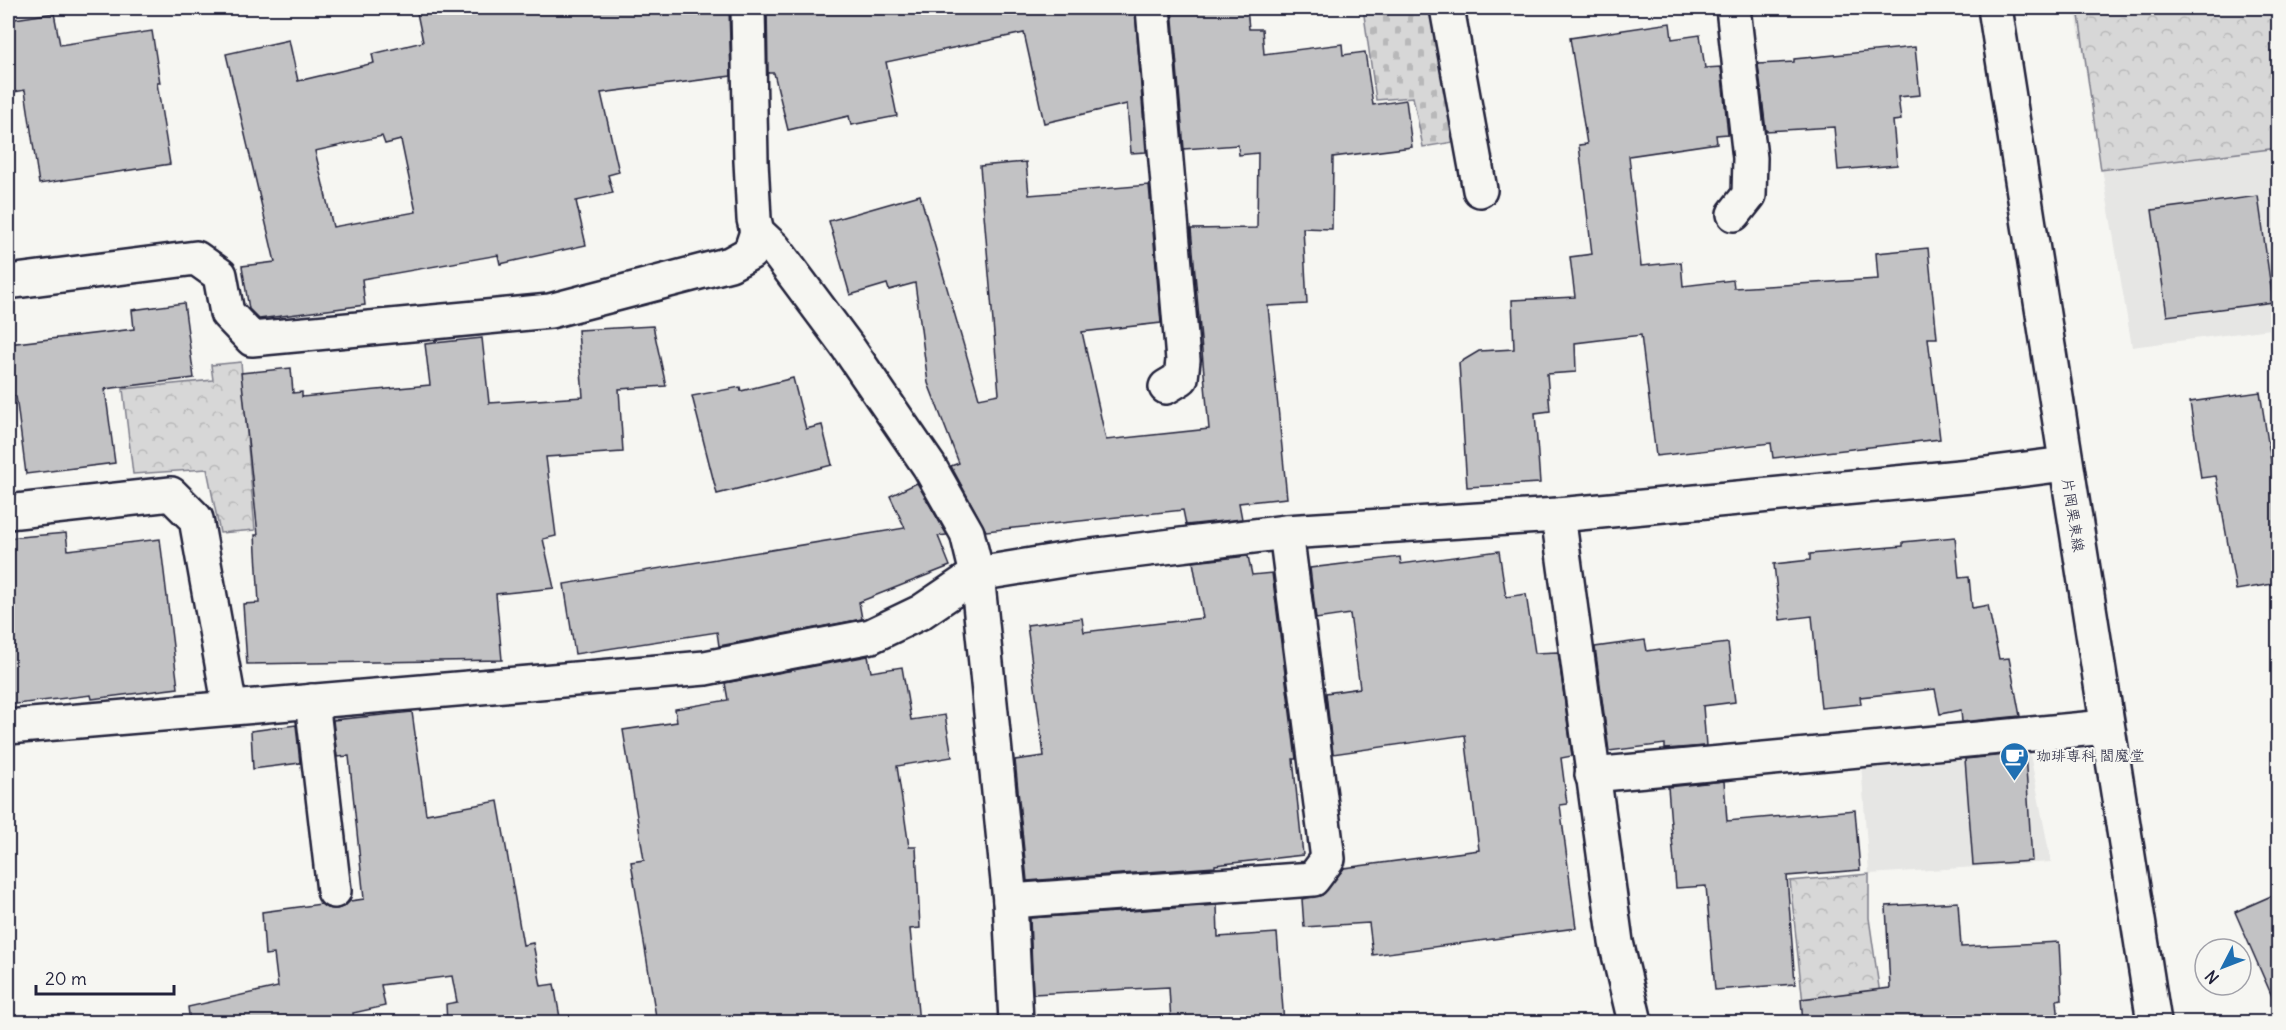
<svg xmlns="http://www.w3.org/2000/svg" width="2286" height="1030" font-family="Delius,'Klee One',sans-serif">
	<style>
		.built { fill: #e6e6e4 }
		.cemetery { fill: url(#cemetery-stones); stroke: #7c7c89; stroke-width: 1.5 }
		.park { fill: url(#park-crowns); stroke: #7c7c89; stroke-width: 1.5 }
		.building { fill: #c2c2c4; stroke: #22223b; stroke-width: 1.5; fill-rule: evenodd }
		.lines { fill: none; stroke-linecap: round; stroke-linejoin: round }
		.minor-casing { stroke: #22223b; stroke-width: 38 }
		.major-casing { stroke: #22223b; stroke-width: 38 }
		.minor { stroke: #f6f6f2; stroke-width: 33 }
		.major { stroke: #f6f6f2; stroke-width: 33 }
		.labels { text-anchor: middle; stroke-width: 4.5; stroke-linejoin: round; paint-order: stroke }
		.street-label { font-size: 15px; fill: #22223b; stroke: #f6f6f2 }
		.poi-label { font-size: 15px; fill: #22223b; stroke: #f6f6f2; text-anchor: start }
	</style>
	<defs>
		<pattern id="cemetery-stones" width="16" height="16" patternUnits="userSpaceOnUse" patternTransform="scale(1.5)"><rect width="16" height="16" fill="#d7d7d7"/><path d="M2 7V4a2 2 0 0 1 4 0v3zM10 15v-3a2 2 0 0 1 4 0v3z" fill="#b8b8b9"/></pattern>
		<pattern id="park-crowns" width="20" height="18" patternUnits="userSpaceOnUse" patternTransform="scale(1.5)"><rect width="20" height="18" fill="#d7d7d7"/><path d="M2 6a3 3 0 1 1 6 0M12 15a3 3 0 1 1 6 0" fill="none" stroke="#b8b8b9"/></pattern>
	</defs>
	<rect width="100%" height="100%" fill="#f6f6f2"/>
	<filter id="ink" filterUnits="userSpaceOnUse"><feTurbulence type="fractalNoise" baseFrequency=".0167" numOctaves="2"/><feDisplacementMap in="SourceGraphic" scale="12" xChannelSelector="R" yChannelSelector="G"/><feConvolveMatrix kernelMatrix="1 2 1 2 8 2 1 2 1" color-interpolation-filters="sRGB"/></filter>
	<g filter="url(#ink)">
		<g class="built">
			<path d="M 2075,8 L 2278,8 L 2278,328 L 2132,347 Z"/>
			<path d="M 2029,749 L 2051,862 L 1869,874 L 1861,763 Z"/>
		</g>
		<path class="cemetery" d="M 1363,8 L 1439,8 L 1460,141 L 1423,147 L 1413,97 L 1376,100 Z"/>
		<g class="park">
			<path d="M 2078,8 L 2278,8 L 2278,148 L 2101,170 Z"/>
			<path d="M 241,362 L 255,530 L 220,533 L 207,469 L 133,474 L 123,389 L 213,380 L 211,365 Z"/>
			<path d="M 1869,874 L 1869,918 L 1884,1022 L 1805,1022 L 1790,881 Z"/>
		</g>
		<g class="building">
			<path d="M 416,8 L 729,8 L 731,76 L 601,93 L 619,172 L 608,175 L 613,193 L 576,201 L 586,245 L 500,264 L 498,255 L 362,279 L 365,305 L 259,319 L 249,309 L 242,266 L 275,262 L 226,54 L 289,40 L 298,81 L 374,63 L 372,54 L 423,42 ZM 382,136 L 385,144 L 401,140 L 416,212 L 333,227 L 315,151 Z"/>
			<path d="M 767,8 L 1135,8 L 1146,152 L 1131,153 L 1127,104 L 1044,123 L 1024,33 L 886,62 L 897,116 L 851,125 L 849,116 L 788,130 L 774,73 L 768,73 Z"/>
			<path d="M 1172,8 L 1247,8 L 1249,29 L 1262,29 L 1264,54 L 1342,44 L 1343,55 L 1365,52 L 1373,105 L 1406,100 L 1412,147 L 1333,157 L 1332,229 L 1303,228 L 1307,304 L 1268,306 L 1287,498 L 1239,503 L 1242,519 L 1186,525 L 1183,510 L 986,531 L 951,466 L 959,463 L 928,383 L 915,283 L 889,290 L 887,284 L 850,295 L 829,221 L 920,195 L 979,398 L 999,394 L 980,166 L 1026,162 L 1029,195 L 1149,185 L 1161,323 L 1082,332 L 1106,440 L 1209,429 L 1191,229 L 1257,228 L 1258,153 L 1239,155 L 1238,145 L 1184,149 Z"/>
			<path d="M 54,13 L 60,45 L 152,31 L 160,83 L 157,83 L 170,164 L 39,184 L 25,90 L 8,93 L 8,20 Z"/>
			<path d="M 1670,23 L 1672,39 L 1700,35 L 1705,68 L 1721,67 L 1728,134 L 1716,135 L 1717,143 L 1629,156 L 1641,266 L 1681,262 L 1683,286 L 1733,280 L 1734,288 L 1878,279 L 1876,253 L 1928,248 L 1937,338 L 1928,338 L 1940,439 L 1773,458 L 1771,443 L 1656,456 L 1641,335 L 1575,343 L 1576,372 L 1547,374 L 1550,411 L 1535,413 L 1540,483 L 1467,487 L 1459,363 L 1479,351 L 1514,349 L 1512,300 L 1575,297 L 1570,257 L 1592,254 L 1579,145 L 1587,144 L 1570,38 Z"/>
			<path d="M 1915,47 L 1920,95 L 1898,97 L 1901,120 L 1893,121 L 1897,165 L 1838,170 L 1834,127 L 1766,131 L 1758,64 L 1794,62 L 1794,59 Z"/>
			<path d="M 2258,196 L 2273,302 L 2167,316 L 2152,210 Z"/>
			<path d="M 184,303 L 194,378 L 105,389 L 115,463 L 26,474 L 16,396 L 8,397 L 8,344 L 134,329 L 132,310 Z"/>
			<path d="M 653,326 L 666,386 L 619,389 L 623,452 L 546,457 L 556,536 L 543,539 L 554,588 L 496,594 L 502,660 L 247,664 L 243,604 L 259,603 L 255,535 L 258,535 L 241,373 L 291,368 L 293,393 L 302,392 L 302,397 L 430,385 L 425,344 L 482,338 L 489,403 L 583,397 L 578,330 Z"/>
			<path d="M 793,378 L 806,429 L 822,425 L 832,465 L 717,494 L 692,396 L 740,387 L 741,391 Z"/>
			<path d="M 2260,392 L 2278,505 L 2278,583 L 2236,590 L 2216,476 L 2201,478 L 2190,402 Z"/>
			<path d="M 917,483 L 947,535 L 938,536 L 950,566 L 859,602 L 862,619 L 719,646 L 717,632 L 575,654 L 564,584 L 905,528 L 890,496 Z"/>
			<path d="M 66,533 L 68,550 L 160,539 L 178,688 L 92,699 L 91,695 L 8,705 L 8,538 Z"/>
			<path d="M 1955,537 L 1959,578 L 1969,577 L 1972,608 L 1988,605 L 1999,659 L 2009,658 L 2020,716 L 1962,722 L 1961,710 L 1940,714 L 1935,689 L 1860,697 L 1861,704 L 1821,708 L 1812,616 L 1780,620 L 1774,564 L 1810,560 L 1810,554 L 1903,546 L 1903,542 Z"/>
			<path d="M 1499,551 L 1506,597 L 1526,594 L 1535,653 L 1558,652 L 1572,756 L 1561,758 L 1567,804 L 1560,805 L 1576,928 L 1373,955 L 1369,923 L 1304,927 L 1302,899 L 1322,895 L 1344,868 L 1479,850 L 1465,735 L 1333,754 L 1326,693 L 1360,688 L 1350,614 L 1316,619 L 1310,568 L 1400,557 L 1401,564 Z"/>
			<path d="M 1248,556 L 1252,575 L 1272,573 L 1296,759 L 1293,759 L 1303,855 L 1215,865 L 1215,867 L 1027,881 L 1015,760 L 1044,756 L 1027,625 L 1082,618 L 1084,632 L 1203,618 L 1193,562 Z"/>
			<path d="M 1645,640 L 1647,651 L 1660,649 L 1661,651 L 1728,643 L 1735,702 L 1703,706 L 1706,746 L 1665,749 L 1665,744 L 1609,751 L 1595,647 Z"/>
			<path d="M 868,656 L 871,672 L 902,667 L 911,720 L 945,715 L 952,757 L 897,766 L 909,847 L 916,847 L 920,928 L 910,929 L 919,1023 L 657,1023 L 631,862 L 644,860 L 623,730 L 677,722 L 675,709 L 728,700 L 725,683 Z"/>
			<path d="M 412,712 L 426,814 L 498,801 L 523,945 L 533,943 L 541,986 L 554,984 L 561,1023 L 447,1023 L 446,1004 L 457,1002 L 452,976 L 381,985 L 385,1006 L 353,1013 L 354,1023 L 190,1023 L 188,1007 L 278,987 L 274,954 L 265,955 L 262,912 L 321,904 L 327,908 L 337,909 L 345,906 L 350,901 L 364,899 L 349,756 L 337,757 L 333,720 Z"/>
			<path d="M 296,725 L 300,763 L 253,769 L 251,731 Z"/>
			<path d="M 2025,753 L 2032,861 L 1973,865 L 1965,759 Z"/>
			<path d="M 1724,781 L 1727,821 L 1855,810 L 1860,870 L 1787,876 L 1795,984 L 1715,990 L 1706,886 L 1676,888 L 1668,787 Z"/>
			<path d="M 2278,893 L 2278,1010 L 2235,912 Z"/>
			<path d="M 1958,902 L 1961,947 L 2059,942 L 2062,999 L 2057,1000 L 2059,1023 L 1803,1023 L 1801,999 L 1890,988 L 1886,906 Z"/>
			<path d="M 1217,905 L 1218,937 L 1277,933 L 1284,1023 L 1171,1023 L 1169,987 L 1033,994 L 1030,918 Z"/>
		</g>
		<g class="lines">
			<defs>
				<g id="minor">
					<path d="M 748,8 L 751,161 L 754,219 L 757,232 L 774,248 L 847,346 L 929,466 L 967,533 L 977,574 L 1010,901 L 1016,1022"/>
					<path d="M 1153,8 L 1183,360 L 1181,378 L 1166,387"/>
					<path d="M 1447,8 L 1480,190"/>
					<path d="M 1733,8 L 1750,158 L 1749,195 L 1734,214"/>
					<path d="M 8,282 L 196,258 L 220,275 L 227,313 L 252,339 L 550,311 L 730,264 L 750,253 L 757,232"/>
					<path d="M 8,512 L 171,494 L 196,519 L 230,708"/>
					<path d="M 1558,515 L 1616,942 L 1635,1022"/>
					<path d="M 312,701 L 334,891"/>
					<path d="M 8,727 L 705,668 L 871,636 L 921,612 L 977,574 L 1075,558 L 1286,532 L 1558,515 L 1970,476 L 2065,464"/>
					<path d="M 1592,775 L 2106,727"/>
					<path d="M 1010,901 L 1313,879 L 1328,859 L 1286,532"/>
				</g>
				<path id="major" d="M 1995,8 L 2154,1022"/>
			</defs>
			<use href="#minor" class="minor-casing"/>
			<use href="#major" class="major-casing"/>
			<use href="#minor" class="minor"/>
			<use href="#major" class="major"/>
		</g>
	</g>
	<defs>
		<symbol id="cafe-pin" viewBox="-11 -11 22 30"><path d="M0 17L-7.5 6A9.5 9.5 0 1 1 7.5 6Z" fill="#1f6fb2" stroke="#f6f6f2"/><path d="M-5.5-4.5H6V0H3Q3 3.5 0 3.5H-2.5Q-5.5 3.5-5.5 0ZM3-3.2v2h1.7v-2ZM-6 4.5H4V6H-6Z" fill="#fff"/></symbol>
	</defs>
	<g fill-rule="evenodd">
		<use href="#cafe-pin" x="1998" y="740" width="33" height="45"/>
	</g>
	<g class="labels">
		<g class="street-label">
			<text transform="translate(2073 515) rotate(81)" y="5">片岡栗東線</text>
		</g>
		<g class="poi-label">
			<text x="2036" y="761">珈琲専科 閻魔堂</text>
		</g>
	</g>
	<rect width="2286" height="1030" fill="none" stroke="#f6f6f2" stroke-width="30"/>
	<rect x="15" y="15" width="2256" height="1000" fill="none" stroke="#22223b" stroke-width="2" filter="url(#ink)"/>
	<g transform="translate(2223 967) rotate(228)"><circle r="28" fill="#f6f6f2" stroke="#a1a1a9" stroke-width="1.5"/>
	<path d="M0-4.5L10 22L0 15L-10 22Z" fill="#1f6fb2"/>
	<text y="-9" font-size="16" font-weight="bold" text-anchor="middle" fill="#22223b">N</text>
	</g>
	<path d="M36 985v9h138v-9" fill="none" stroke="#22223b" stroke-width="3"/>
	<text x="45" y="985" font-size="18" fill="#22223b" stroke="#f6f6f2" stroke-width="4.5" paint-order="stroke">20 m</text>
</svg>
